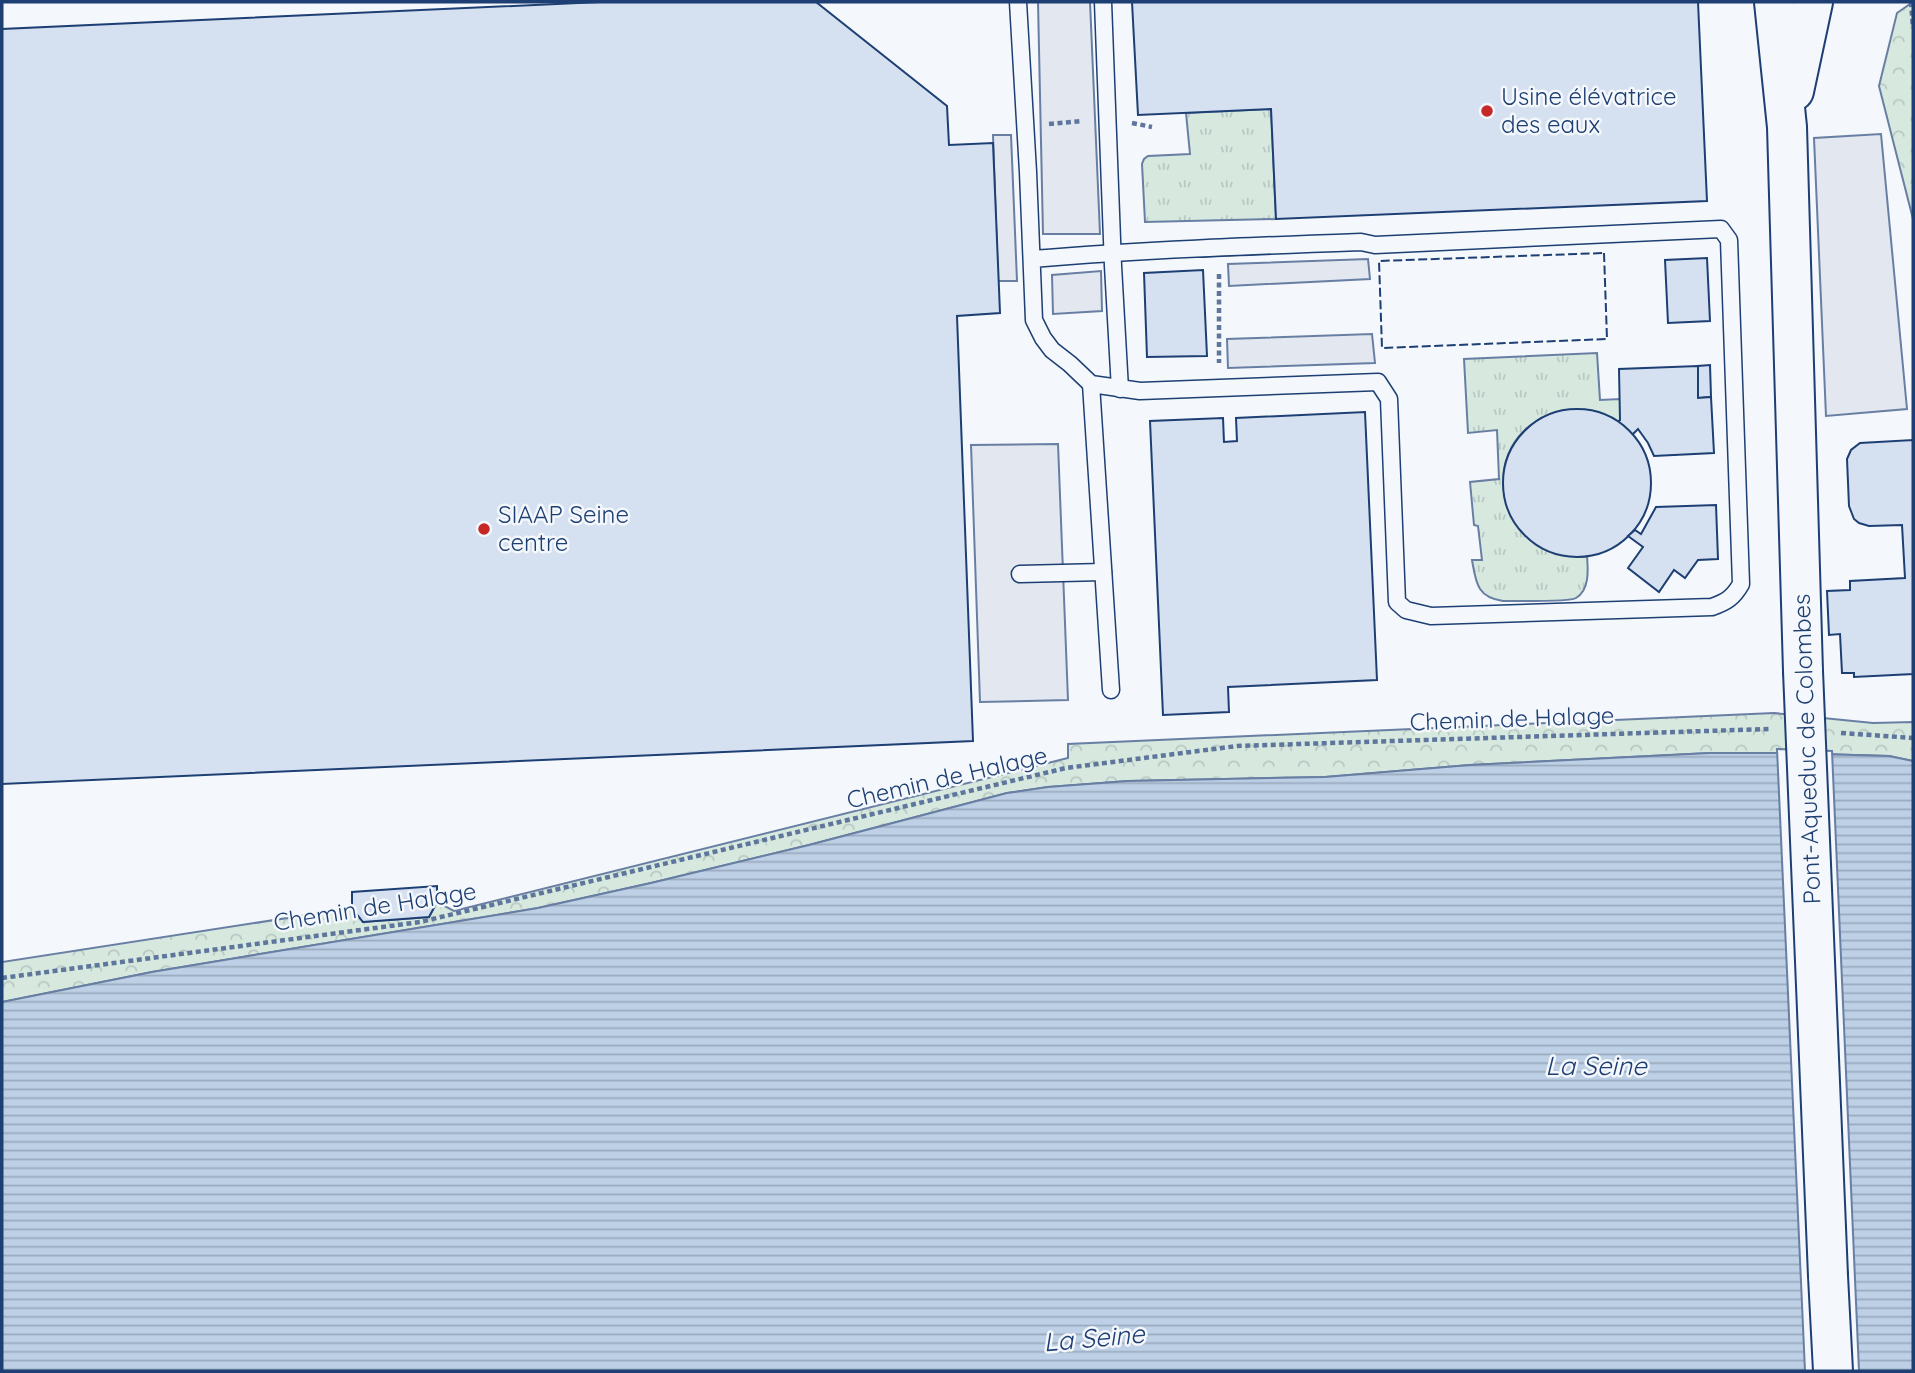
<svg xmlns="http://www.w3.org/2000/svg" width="1915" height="1373" font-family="Quicksand,sans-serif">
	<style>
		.grass { fill: url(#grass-tufts); stroke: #687fa3; stroke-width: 2 }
		.park { fill: url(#park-crowns); stroke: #687fa3; stroke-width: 2 }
		.parking { fill: #e3e8f0; stroke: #687fa3; stroke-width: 2 }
		.water { fill: url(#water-rules); stroke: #687fa3; stroke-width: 2 }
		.pier { fill: #f4f7fb; stroke: #687fa3; stroke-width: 2 }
		.building { fill: #d5e0f0; stroke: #1d3f73; stroke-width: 2 }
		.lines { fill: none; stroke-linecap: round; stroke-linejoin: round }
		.service-casing { stroke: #1d3f73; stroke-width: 19 }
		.tertiary-casing { stroke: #1d3f73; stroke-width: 42 }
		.path { stroke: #5e769c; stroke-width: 4.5; stroke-dasharray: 5 3.5; stroke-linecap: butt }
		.service { stroke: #f4f7fb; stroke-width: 16 }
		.tertiary { stroke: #f4f7fb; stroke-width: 38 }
		.tertiary-bridge-casing { stroke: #1d3f73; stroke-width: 42; stroke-linecap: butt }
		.tertiary-bridge { stroke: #f4f7fb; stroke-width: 38 }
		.fence { stroke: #1d3f73; stroke-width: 2; stroke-dasharray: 9 3.5; stroke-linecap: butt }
		.poi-dot { fill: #c62828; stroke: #f4f7fb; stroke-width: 2.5 }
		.labels { text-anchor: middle; stroke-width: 5; stroke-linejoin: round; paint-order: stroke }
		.poi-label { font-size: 24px; fill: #1d3f73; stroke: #f4f7fb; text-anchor: start }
		.street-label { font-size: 24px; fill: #1d3f73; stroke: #f4f7fb }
		.water-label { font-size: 26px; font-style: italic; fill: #1d3f73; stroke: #f4f7fb }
	</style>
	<defs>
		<pattern id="grass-tufts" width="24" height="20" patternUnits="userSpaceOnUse" patternTransform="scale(1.75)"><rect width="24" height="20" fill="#d7e8df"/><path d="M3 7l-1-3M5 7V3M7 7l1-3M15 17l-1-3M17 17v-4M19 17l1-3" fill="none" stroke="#b8c8c3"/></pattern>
		<pattern id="park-crowns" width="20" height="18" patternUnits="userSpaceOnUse" patternTransform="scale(1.75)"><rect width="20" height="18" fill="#d7e8df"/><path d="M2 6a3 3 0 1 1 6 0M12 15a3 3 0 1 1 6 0" fill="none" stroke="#b8c8c3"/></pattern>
		<pattern id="water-rules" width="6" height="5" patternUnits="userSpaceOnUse" patternTransform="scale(1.75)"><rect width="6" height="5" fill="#bed0e5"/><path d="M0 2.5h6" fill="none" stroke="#9aaabe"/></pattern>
	</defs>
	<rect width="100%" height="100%" fill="#f4f7fb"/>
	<g class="grass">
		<path d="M 1271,109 L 1276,219 L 1145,222 L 1142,164 L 1144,159 L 1148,156 L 1190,154 L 1186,113 Z"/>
		<path d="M 1597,353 L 1600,400 L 1620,399 L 1620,420 L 1618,422 C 1599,410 1577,407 1556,413 C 1471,438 1494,562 1587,556 C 1588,569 1590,590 1576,598 C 1570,602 1515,601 1503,601 C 1477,597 1476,583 1472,560 L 1482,560 L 1478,526 L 1474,525 L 1470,482 L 1499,479 L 1497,430 L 1468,433 L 1464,359 Z"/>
	</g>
	<g class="park">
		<path d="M 1913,2 L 1913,219 L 1879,86 L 1897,13 Z"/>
		<path d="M 1774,713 L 1873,723 L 1913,722 L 1913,761 L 1889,756 L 1786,753 L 1710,753 L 1470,765 L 1325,777 L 1128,781 L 1048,787 L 1007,793 L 809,845 L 651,883 L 538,908 L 152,972 L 2,1002 L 2,962 L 352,908 L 363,922 L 429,917 L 437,902 L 454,911 L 1068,758 L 1068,744 Z"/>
	</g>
	<g class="parking">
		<path d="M 1038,2 L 1090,2 L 1100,234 L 1043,234 Z"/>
		<path d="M 1881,134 L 1907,409 L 1826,416 L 1814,138 Z"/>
		<path d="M 993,135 L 1011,135 L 1017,281 L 998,281 Z"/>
		<path d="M 1368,259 L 1370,279 L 1229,286 L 1228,264 Z"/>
		<path d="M 1101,271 L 1102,311 L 1053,314 L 1052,275 Z"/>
		<path d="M 1372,334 L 1375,363 L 1228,368 L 1227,339 Z"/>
		<path d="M 1058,444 L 1068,700 L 980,702 L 971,445 Z"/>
	</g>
	<path class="water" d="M 1710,753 L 1786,753 L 1889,756 L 1913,761 L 1913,1371 L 2,1371 L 2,1002 L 152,972 L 538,908 L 651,883 L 809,845 L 1007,793 L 1048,787 L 1128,781 L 1325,777 L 1470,765 Z"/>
	<path class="pier" d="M 1777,749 L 1832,751 L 1859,1371 L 1805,1371 Z"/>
	<g class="building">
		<path d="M 600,2 L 816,2 L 947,106 L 949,145 L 993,143 L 1000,313 L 957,316 L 973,741 L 2,784 L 2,29 Z"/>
		<path d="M 1132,2 L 1698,2 L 1707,201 L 1276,219 L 1271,109 L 1138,115 Z"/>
		<path d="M 1707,258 L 1710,321 L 1668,323 L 1665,260 Z"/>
		<path d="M 1203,270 L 1207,356 L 1147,357 L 1144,273 Z"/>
		<path d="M 1710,365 L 1711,397 L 1698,398 L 1698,366 Z"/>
		<path d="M 1698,366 L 1698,398 L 1711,397 L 1714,453 L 1654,456 L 1648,443 L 1638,429 L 1632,435 L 1618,422 L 1620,420 L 1619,369 Z"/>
		<circle cx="1577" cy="483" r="74"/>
		<path d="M 1365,412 L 1377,680 L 1228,687 L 1229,712 L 1163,715 L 1150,421 L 1223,418 L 1224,442 L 1237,441 L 1236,418 Z"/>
		<path d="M 1913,440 L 1913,674 L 1854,677 L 1854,673 L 1842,673 L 1840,634 L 1829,635 L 1827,591 L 1850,590 L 1850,581 L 1905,578 L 1902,525 L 1869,526 L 1859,523 L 1854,519 L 1849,506 L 1847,459 L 1851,450 L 1860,443 Z"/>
		<path d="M 1716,505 L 1718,559 L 1698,560 L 1685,578 L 1674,570 L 1659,592 L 1628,568 L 1643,547 L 1628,536 L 1635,530 L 1641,534 L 1656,507 Z"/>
		<path d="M 437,886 L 437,902 L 429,917 L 363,922 L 352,908 L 352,892 Z"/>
	</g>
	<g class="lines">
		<defs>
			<g id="service">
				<path d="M 1018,2 L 1028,172 L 1034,320 L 1043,338 L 1052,350 L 1070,364 L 1091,384 L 1140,391 L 1378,382 L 1389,399 L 1397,602 L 1406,610 L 1431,616 L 1712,607 C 1726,602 1733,598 1741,584 L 1729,240 L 1721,229 L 1375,245 L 1361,242 C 1251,246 1141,250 1032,259"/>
				<path d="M 1103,2 L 1113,266 L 1120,389"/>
				<path d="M 1091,384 L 1111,690"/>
				<path d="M 1020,574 L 1103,572"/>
			</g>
			<g id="tertiary">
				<path d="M 1774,2 L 1787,127 L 1803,671"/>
				<path d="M 1794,91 L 1813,2"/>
				<path d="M 1828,1276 L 1833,1371"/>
			</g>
		</defs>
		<use href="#service" class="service-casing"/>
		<use href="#tertiary" class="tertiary-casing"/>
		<g class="path">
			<path d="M 1911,2 L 1913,28"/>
			<path d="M 1132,123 L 1152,127"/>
			<path d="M 1049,124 L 1082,121"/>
			<path d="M 1219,274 L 1219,363"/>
			<path d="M 1841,733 L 1913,738"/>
			<path d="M 2,978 L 420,922 L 1066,768 L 1237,746 L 1769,729"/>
		</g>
		<use href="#service" class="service"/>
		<use href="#tertiary" class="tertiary"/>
		<defs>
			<path id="tertiary-bridge" d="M 1803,671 L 1828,1276"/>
		</defs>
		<use href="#tertiary-bridge" class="tertiary-bridge-casing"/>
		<use href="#tertiary-bridge" class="tertiary-bridge"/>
		<path class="fence" d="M 1604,253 L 1607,339 L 1382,348 L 1379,261 Z"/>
	</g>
	<g class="poi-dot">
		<circle cx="1487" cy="111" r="7"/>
		<circle cx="484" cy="529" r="7"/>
	</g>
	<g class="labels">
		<g class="poi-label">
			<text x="1501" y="105">Usine élévatrice<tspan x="1501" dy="28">des eaux</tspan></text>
			<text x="498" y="523">SIAAP Seine<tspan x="498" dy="28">centre</tspan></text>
		</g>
		<g class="street-label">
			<text transform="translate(1512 719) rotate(-2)" y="8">Chemin de Halage</text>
			<text transform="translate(1807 749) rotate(-92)" y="8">Pont-Aqueduc de Colombes</text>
			<text transform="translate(947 778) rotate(-13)" y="8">Chemin de Halage</text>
			<text transform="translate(375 907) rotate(-9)" y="8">Chemin de Halage</text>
		</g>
		<g class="water-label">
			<text x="1596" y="1075">La Seine</text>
			<text transform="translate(1094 1338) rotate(-5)" y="9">La Seine</text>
		</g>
	</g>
	<rect width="1915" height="1373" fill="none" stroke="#1d3f73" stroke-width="7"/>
</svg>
